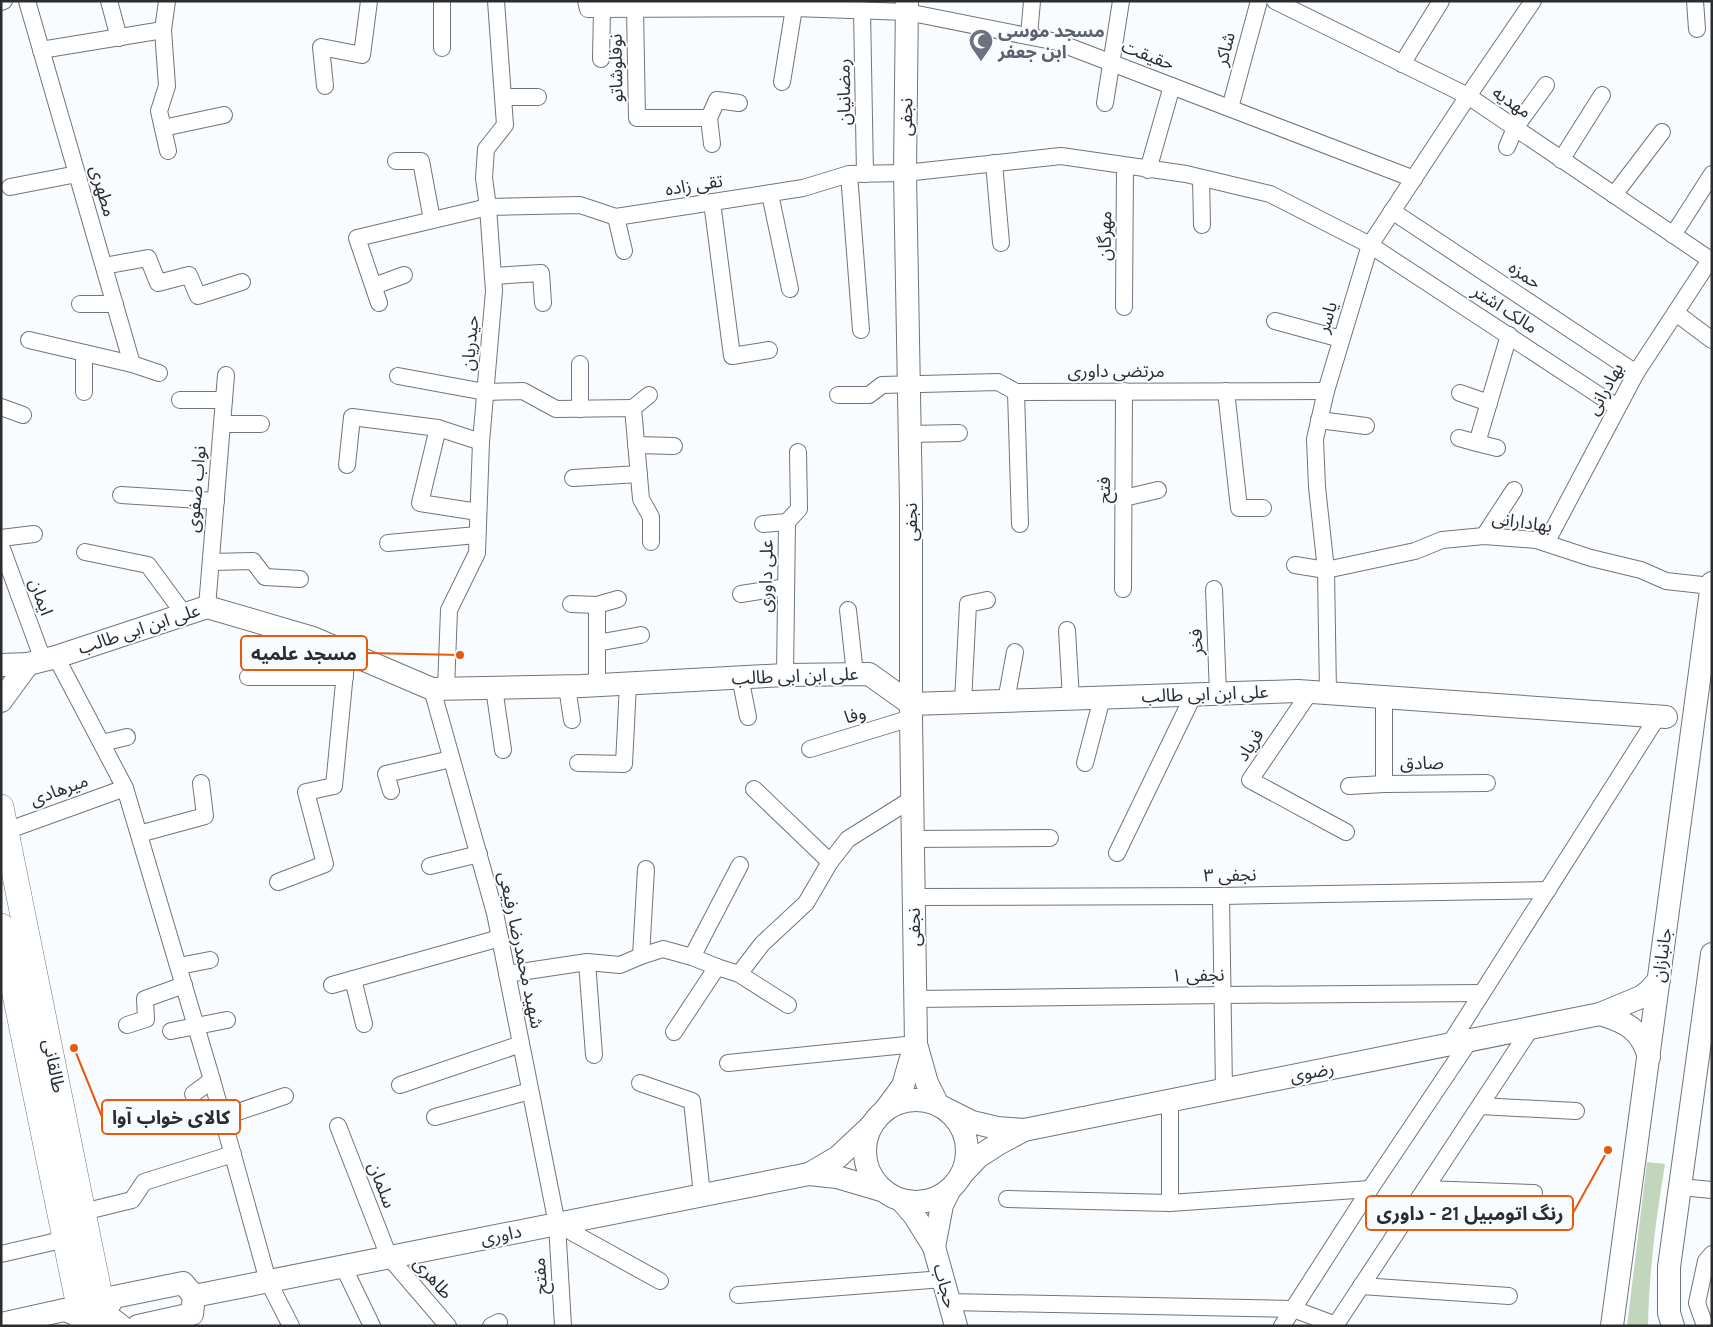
<svg xmlns="http://www.w3.org/2000/svg" width="1713" height="1327" font-family="Karla,'Noto Sans Arabic',sans-serif">
	<style>
		.green { fill: #c1d6bc }
		.lines { fill: none; stroke-linecap: round; stroke-linejoin: round }
		.street-casing { stroke: #6f757c; stroke-width: 18 }
		.secondary-casing { stroke: #6f757c; stroke-width: 24 }
		.primary-casing { stroke: #6f757c; stroke-width: 26 }
		.street { stroke: #fff; stroke-width: 16 }
		.secondary { stroke: #fff; stroke-width: 22 }
		.primary { stroke: #fff; stroke-width: 25 }
		.labels { text-anchor: middle; stroke-width: 4; stroke-linejoin: round; paint-order: stroke }
		.worship-label { font-size: 18px; font-weight: bold; fill: #5b616d; stroke: #f9fcff; text-anchor: start }
		.street-label { font-size: 18px; fill: #2a2c2f; stroke: #f9fcff }
		.leader { fill: none; stroke: #e8590c; stroke-width: 2 }
		.callout-dot { fill: #e8590c; stroke: #f9fcff; stroke-width: 2 }
		.callout { fill: #f9fcff; stroke: #e8590c; stroke-width: 2 }
		.callout-label { font-size: 19px; text-anchor: middle; font-weight: bold; fill: #2a2c2f }
	</style>
	<rect width="100%" height="100%" fill="#f9fcff"/>
	<path class="green" d="M 1647,1162 L 1665,1164 C 1656,1218 1649,1271 1648,1326 L 1627,1326 Z"/>
	<g class="lines">
		<defs>
			<g id="street">
				<path d="M 27,1 L 132,364 L 159,373"/>
				<path d="M 109,1 L 119,38"/>
				<path d="M 167,1 L 163,30 L 167,86 L 159,111 L 168,151"/>
				<path d="M 586,1 L 588,9 L 794,8 L 907,12 L 1057,42 L 1414,179"/>
				<path d="M 1275,1 L 1468,96 L 1712,261"/>
				<path d="M 1695,1 L 1697,29"/>
				<path d="M 1,2 L 4,1"/>
				<path d="M 635,9 L 637,118 L 709,118 L 712,144"/>
				<path d="M 862,10 L 865,174"/>
				<path d="M 1029,36 L 1032,1"/>
				<path d="M 442,48 L 442,1"/>
				<path d="M 41,50 L 163,30"/>
				<path d="M 601,59 L 602,9"/>
				<path d="M 1402,64 L 1441,1"/>
				<path d="M 782,82 L 794,8"/>
				<path d="M 325,86 L 321,47 L 362,55 L 369,1"/>
				<path d="M 503,97 L 538,97"/>
				<path d="M 1105,103 L 1121,1"/>
				<path d="M 1230,108 L 1259,1"/>
				<path d="M 709,118 L 717,100 L 739,103"/>
				<path d="M 163,128 L 224,115"/>
				<path d="M 1507,147 L 1515,128 L 1546,85"/>
				<path d="M 1561,160 L 1602,95"/>
				<path d="M 396,161 L 421,161 L 432,220"/>
				<path d="M 994,163 L 1001,243"/>
				<path d="M 1148,170 L 1172,86"/>
				<path d="M 849,174 L 861,330"/>
				<path d="M 1201,178 L 1202,225"/>
				<path d="M 10,187 L 77,174"/>
				<path d="M 770,194 L 790,289"/>
				<path d="M 1614,195 L 1662,132"/>
				<path d="M 712,202 L 732,356 L 769,350"/>
				<path d="M 1392,211 L 1636,373"/>
				<path d="M 616,217 L 624,251"/>
				<path d="M 1673,235 L 1712,174"/>
				<path d="M 104,266 L 148,258 L 158,283 L 189,275 L 198,296 L 242,282"/>
				<path d="M 493,276 L 541,273 L 543,303"/>
				<path d="M 374,286 L 404,275"/>
				<path d="M 379,303 L 357,238 L 488,207 L 580,205 L 616,217 L 803,188 L 849,174 L 905,173 L 1061,156 L 1186,174 L 1270,194 L 1370,245 L 1617,407"/>
				<path d="M 80,304 L 115,304"/>
				<path d="M 1124,307 L 1125,166"/>
				<path d="M 1676,313 L 1712,340"/>
				<path d="M 1275,321 L 1341,339"/>
				<path d="M 29,340 L 132,364"/>
				<path d="M 580,364 L 580,409"/>
				<path d="M 398,376 L 485,392 L 523,391 L 556,409 L 633,408 L 641,499 L 651,517 L 651,542"/>
				<path d="M 1226,391 L 1239,508 L 1263,508"/>
				<path d="M 84,392 L 84,353"/>
				<path d="M 1016,392 L 1020,524"/>
				<path d="M 1460,393 L 1489,403"/>
				<path d="M 838,395 L 869,395 L 882,385 L 998,382 L 1016,392 L 1326,391"/>
				<path d="M 180,400 L 224,400"/>
				<path d="M 1,407 L 23,415"/>
				<path d="M 633,408 L 649,395"/>
				<path d="M 1319,420 L 1366,426"/>
				<path d="M 222,424 L 261,424"/>
				<path d="M 438,428 L 420,503 L 478,512"/>
				<path d="M 910,434 L 959,433"/>
				<path d="M 1459,438 L 1477,443 L 1509,335"/>
				<path d="M 1477,443 L 1497,448"/>
				<path d="M 636,445 L 674,446"/>
				<path d="M 347,465 L 352,417 L 438,428 L 481,442"/>
				<path d="M 573,478 L 639,474"/>
				<path d="M 121,495 L 216,501"/>
				<path d="M 1124,498 L 1158,490"/>
				<path d="M 763,524 L 787,522"/>
				<path d="M 1484,536 L 1514,490"/>
				<path d="M 1,538 L 34,534"/>
				<path d="M 388,543 L 477,535"/>
				<path d="M 1546,543 L 1636,373 L 1710,260"/>
				<path d="M 1,546 L 43,660"/>
				<path d="M 85,552 L 148,565 L 184,614"/>
				<path d="M 211,562 L 253,561 L 265,577 L 300,579"/>
				<path d="M 1295,565 L 1326,570 L 1415,551 L 1442,540 L 1484,536 L 1536,540 L 1591,558 L 1641,570 L 1666,581 L 1711,586"/>
				<path d="M 1123,589 L 1124,391"/>
				<path d="M 1214,589 L 1218,694"/>
				<path d="M 741,594 L 786,587"/>
				<path d="M 571,604 L 597,605"/>
				<path d="M 207,607 L 226,375"/>
				<path d="M 848,610 L 855,674"/>
				<path d="M 1067,630 L 1071,699"/>
				<path d="M 597,643 L 641,635"/>
				<path d="M 56,657 L 125,788 L 212,1080 L 268,1281 L 291,1326"/>
				<path d="M 785,675 L 787,522 L 799,509 L 798,452"/>
				<path d="M 248,677 L 345,677"/>
				<path d="M 740,677 L 748,717"/>
				<path d="M 597,685 L 597,605 L 618,599"/>
				<path d="M 567,687 L 572,720"/>
				<path d="M 494,688 L 503,750"/>
				<path d="M 432,689 L 495,913 L 557,1224 L 563,1326"/>
				<path d="M 446,689 L 449,610 L 477,553 L 481,442 L 494,291 L 488,207 L 484,178 L 486,149 L 505,125 L 496,1"/>
				<path d="M 1310,692 L 1250,780 L 1346,832"/>
				<path d="M 1328,693 L 1326,570 L 1317,487 L 1315,439 L 1326,391 L 1370,245 L 1468,96 L 1533,1"/>
				<path d="M 1384,698 L 1384,784 L 1487,783"/>
				<path d="M 1006,701 L 1015,652"/>
				<path d="M 963,702 L 968,604 L 987,600"/>
				<path d="M 102,743 L 127,737"/>
				<path d="M 810,749 L 911,718"/>
				<path d="M 578,763 L 624,764 L 628,684"/>
				<path d="M 1085,763 L 1102,698"/>
				<path d="M 1349,786 L 1384,784"/>
				<path d="M 754,789 L 830,862"/>
				<path d="M 391,791 L 386,774 L 451,759"/>
				<path d="M 6,831 L 125,788"/>
				<path d="M 139,834 L 205,816 L 201,783"/>
				<path d="M 913,839 L 1050,838"/>
				<path d="M 1117,853 L 1194,694"/>
				<path d="M 430,866 L 479,854"/>
				<path d="M 278,882 L 325,864 L 306,792 L 334,786 L 347,652"/>
				<path d="M 1221,896 L 1224,1090"/>
				<path d="M 913,897 L 1221,896 L 1548,890"/>
				<path d="M 641,956 L 646,869"/>
				<path d="M 692,957 L 740,865"/>
				<path d="M 587,962 L 594,1055"/>
				<path d="M 179,966 L 210,960"/>
				<path d="M 507,974 L 587,962 L 620,965 L 641,956 L 663,949 L 692,957 L 717,967 L 739,974 L 762,944 L 806,903 L 830,862 L 848,839 L 912,799"/>
				<path d="M 739,974 L 788,1005"/>
				<path d="M 353,979 L 364,1024"/>
				<path d="M 332,985 L 500,938"/>
				<path d="M 915,999 L 1223,995 L 1482,993"/>
				<path d="M 127,1025 L 146,1019 L 145,999 L 184,985"/>
				<path d="M 171,1031 L 227,1020"/>
				<path d="M 674,1032 L 717,967"/>
				<path d="M 1449,1045 L 1658,716"/>
				<path d="M 728,1063 L 916,1044"/>
				<path d="M 640,1083 L 692,1101 L 702,1195"/>
				<path d="M 400,1085 L 521,1044"/>
				<path d="M 193,1094 L 212,1080"/>
				<path d="M 1170,1101 L 1170,1203"/>
				<path d="M 1480,1106 L 1576,1111"/>
				<path d="M 223,1117 L 285,1096"/>
				<path d="M 435,1117 L 530,1091"/>
				<path d="M 338,1126 L 389,1257 L 448,1326"/>
				<path d="M 1680,1187 L 1712,1190"/>
				<path d="M 1425,1189 L 1534,1193"/>
				<path d="M 1007,1199 L 1170,1203 L 1370,1189"/>
				<path d="M 83,1212 L 132,1200 L 144,1182 L 233,1154"/>
				<path d="M 557,1224 L 660,1281"/>
				<path d="M 1,1254 L 66,1239"/>
				<path d="M 343,1266 L 372,1326"/>
				<path d="M 1361,1286 L 1509,1296"/>
				<path d="M 738,1295 L 943,1279"/>
				<path d="M 949,1302 L 1293,1309 L 1336,1325"/>
				<path d="M 491,1326 L 499,1322"/>
				<path d="M 1282,1326 L 1370,1189 L 1470,1040"/>
				<path d="M 1335,1326 L 1531,1028"/>
				<path d="M 1705,1326 L 1697,1303 L 1706,1261 L 1712,1254"/>
			</g>
			<g id="secondary">
				<path d="M 907,1 L 905,173 L 911,504 L 911,718 L 916,1044 L 927,1083 L 938,1105"/>
				<path d="M 28,664 L 56,657 L 207,607 L 313,638 L 432,689 L 582,686 L 785,675 L 869,674 L 911,704 L 1298,691 L 1666,717"/>
				<path d="M 1,665 L 28,664 L 1,701"/>
				<path d="M 1600,1014 C 1626,1022 1641,1029 1649,1057"/>
				<circle cx="916" cy="1151" r="51"/>
				<path d="M 944,1108 L 972,1122 L 997,1128 L 1024,1130 L 1600,1014 L 1641,997 L 1649,991 L 1659,980"/>
				<path d="M 886,1109 L 903,1086 L 915,1044"/>
				<path d="M 809,1174 L 838,1157 L 870,1127"/>
				<path d="M 962,1174 L 978,1157 L 998,1144 L 1024,1130"/>
				<path d="M 901,1200 L 914,1215 L 934,1247 L 956,1326"/>
				<path d="M 934,1247 L 942,1205 L 949,1191"/>
				<path d="M 194,1296 L 809,1174 L 837,1177 L 881,1190"/>
				<path d="M 104,1313 L 114,1297 L 183,1283 L 194,1296 L 192,1314 L 138,1326"/>
				<path d="M 1,1324 L 64,1310 L 81,1316 L 104,1313 L 121,1326"/>
				<path d="M 1612,1326 L 1712,583"/>
				<path d="M 1673,1326 L 1669,1313 L 1669,1267 L 1712,954"/>
			</g>
			<g id="primary">
				<path d="M 1,807 L 106,1326"/>
				<path d="M 1,926 L 83,1326"/>
			</g>
		</defs>
		<use href="#street" class="street-casing"/>
		<use href="#secondary" class="secondary-casing"/>
		<use href="#primary" class="primary-casing"/>
		<use href="#street" class="street"/>
		<use href="#secondary" class="secondary"/>
		<use href="#primary" class="primary"/>
	</g>
	<defs>
		<symbol id="mosque-pin" viewBox="-11 -11 22 30"><path d="M0 17L-7.5 6A9.5 9.5 0 1 1 7.5 6Z" fill="#6b7280" stroke="#f9fcff"/><path d="M3.5-4.9A6 6 0 1 0 3.5 4.9A5 5 0 1 1 3.5-4.9Z" fill="#fff"/></symbol>
	</defs>
	<g fill-rule="evenodd">
		<use href="#mosque-pin" x="967" y="27" width="28" height="38"/>
	</g>
	<g class="labels">
		<g class="worship-label">
			<text x="998" y="37">مسجد موسی<tspan x="998" dy="21">ابن جعفر</tspan></text>
		</g>
		<g class="street-label">
			<text transform="translate(1225 49) rotate(-75)" y="6">شاکر</text>
			<text transform="translate(1148 55) rotate(21)" y="6">حقیقت</text>
			<text transform="translate(616 68) rotate(-91)" y="6">نوفلوشاتو</text>
			<text transform="translate(844 92) rotate(-91)" y="6">رمضانیان</text>
			<text transform="translate(1512 102) rotate(34)" y="6">مهدیه</text>
			<text transform="translate(906 117) rotate(-89)" y="6">نجفی</text>
			<text transform="translate(694 185) rotate(-9)" y="6">تقی زاده</text>
			<text transform="translate(103 191) rotate(74)" y="6">مطهری</text>
			<text transform="translate(1105 236) rotate(-89)" y="6">مهرگان</text>
			<text transform="translate(1525 275) rotate(34)" y="6">حمزه</text>
			<text transform="translate(1505 309) rotate(33)" y="6">مالک اشتر</text>
			<text transform="translate(1327 317) rotate(-73)" y="6">یاسر</text>
			<text transform="translate(470 343) rotate(-85)" y="6">حیدریان</text>
			<text x="1116" y="377">مرتضی داوری</text>
			<text transform="translate(1605 389) rotate(-61)" y="6">بهادرانی</text>
			<text transform="translate(196 489) rotate(-85)" y="6">نواب صفوی</text>
			<text transform="translate(1104 490) rotate(-90)" y="6">فتح</text>
			<text transform="translate(911 522) rotate(-90)" y="6">نجفی</text>
			<text transform="translate(1522 522) rotate(8)" y="6">بهادارانی</text>
			<text transform="translate(766 576) rotate(-89)" y="6">علی داوری</text>
			<text transform="translate(41 597) rotate(70)" y="6">ایمان</text>
			<text transform="translate(139 629) rotate(-18)" y="6">علی ابن ابی طالب</text>
			<text transform="translate(1196 642) rotate(-93)" y="6">فخر</text>
			<text transform="translate(795 676) rotate(-2)" y="6">علی ابن ابی طالب</text>
			<text transform="translate(1205 694) rotate(-2)" y="6">علی ابن ابی طالب</text>
			<text transform="translate(855 715) rotate(-17)" y="6">وفا</text>
			<text transform="translate(1250 745) rotate(-56)" y="6">فریاد</text>
			<text transform="translate(1422 763) rotate(-1)" y="6">صادق</text>
			<text transform="translate(59 790) rotate(-20)" y="6">میرهادی</text>
			<text transform="translate(1230 875) rotate(-1)" y="6">نجفی ۳</text>
			<text transform="translate(914 927) rotate(-91)" y="6">نجفی</text>
			<text transform="translate(521 950) rotate(78)" y="6">شهید محمدرضا رفیعی</text>
			<text transform="translate(1662 955) rotate(-82)" y="6">جانبازان</text>
			<text transform="translate(1198 975) rotate(-1)" y="6">نجفی ۱</text>
			<text transform="translate(54 1066) rotate(79)" y="6">طالقانی</text>
			<text transform="translate(1312 1072) rotate(-11)" y="6">رضوی</text>
			<text transform="translate(382 1185) rotate(69)" y="6">سلمان</text>
			<text transform="translate(501 1235) rotate(-11)" y="6">داوری</text>
			<text transform="translate(540 1276) rotate(-94)" y="6">مفتح</text>
			<text transform="translate(433 1278) rotate(49)" y="6">طاهری</text>
			<text transform="translate(945 1286) rotate(75)" y="6">حجاب</text>
		</g>
	</g>
	<path class="leader" d="M460 655L367 653M74 1048L102 1117M1608 1150L1573 1213"/>
	<g class="callout-dot">
		<circle cx="460" cy="655" r="5"/>
		<circle cx="74" cy="1048" r="5"/>
		<circle cx="1608" cy="1150" r="5"/>
	</g>
	<g class="callout">
		<rect x="241" y="636" width="126" height="34" rx="5"/>
		<rect x="102" y="1100" width="138" height="34" rx="5"/>
		<rect x="1366" y="1196" width="207" height="34" rx="5"/>
	</g>
	<g class="callout-label">
		<text x="304" y="660">مسجد علمیه</text>
		<text x="171" y="1124">کالای خواب آوا</text>
		<text x="1470" y="1220">رنگ اتومبیل 21 - داوری</text>
	</g>
	<rect width="1713" height="1327" fill="none" stroke="#2a2c2f" stroke-width="5"/>
</svg>
